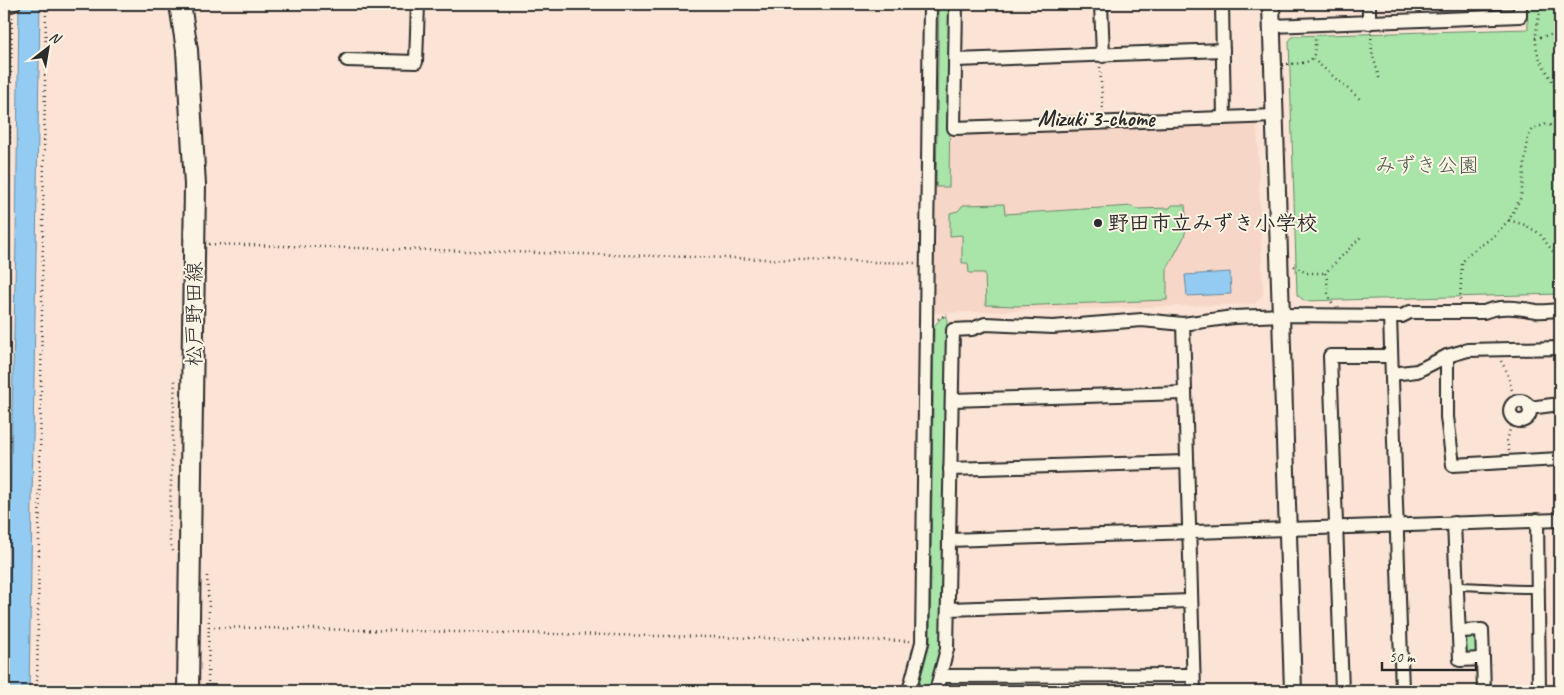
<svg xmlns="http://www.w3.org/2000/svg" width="1564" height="695" font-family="Caveat,'Klee One',sans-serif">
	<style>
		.built { fill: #f6d6c7 }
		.green { fill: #a9e4a9; stroke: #6a886a }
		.water { fill: #93cbf2; stroke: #698ba2 }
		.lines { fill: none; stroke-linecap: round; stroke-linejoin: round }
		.service-casing { stroke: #2b2b2b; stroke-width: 10 }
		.minor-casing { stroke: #2b2b2b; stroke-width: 16 }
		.tertiary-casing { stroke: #2b2b2b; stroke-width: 20 }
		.primary-casing { stroke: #2b2b2b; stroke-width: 24 }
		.path { stroke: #2b2b2b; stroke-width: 2.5; stroke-dasharray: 1 4; stroke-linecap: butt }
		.service { stroke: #fcf5e5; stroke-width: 6 }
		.minor { stroke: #fcf5e5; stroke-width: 12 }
		.tertiary { stroke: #fcf5e5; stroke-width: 16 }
		.primary { stroke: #fcf5e5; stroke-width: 20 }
		.poi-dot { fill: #2b2b2b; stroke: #fcf5e5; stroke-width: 2 }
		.labels { text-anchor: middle; stroke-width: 4; stroke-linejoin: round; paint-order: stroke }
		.park-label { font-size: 21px; fill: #4a594a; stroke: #fcf5e5 }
		.poi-label { font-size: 21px; font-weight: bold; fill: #2b2b2b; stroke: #fcf5e5; text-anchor: start }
		.street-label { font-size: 21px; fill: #2b2b2b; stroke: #fcf5e5 }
		.neighbourhood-label { font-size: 22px; font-weight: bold; fill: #2b2b2b; stroke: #fcf5e5 }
	</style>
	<rect width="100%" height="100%" fill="#fbe4d5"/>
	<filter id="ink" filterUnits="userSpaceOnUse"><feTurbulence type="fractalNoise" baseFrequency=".02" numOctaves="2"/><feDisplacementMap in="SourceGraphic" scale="10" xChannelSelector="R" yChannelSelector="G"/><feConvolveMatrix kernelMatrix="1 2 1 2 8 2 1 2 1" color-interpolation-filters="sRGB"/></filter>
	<g filter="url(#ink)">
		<path class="built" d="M 1257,122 L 1263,295 L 1255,304 L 934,313 L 936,187 L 949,187 L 950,132 Z"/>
		<g class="green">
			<path d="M 939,4 L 951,4 L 949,187 L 936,187 Z"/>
			<path d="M 1527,4 L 1560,4 L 1560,294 L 1305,301 L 1297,295 L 1289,41 L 1293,36 L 1528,29 Z"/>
			<path d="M 1004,204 L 1005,214 L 1132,206 L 1135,209 L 1170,208 L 1172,205 L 1185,205 L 1187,226 L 1184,237 L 1167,269 L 1167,300 L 1016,306 L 986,305 L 985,273 L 969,273 L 968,263 L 962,263 L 962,235 L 950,236 L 950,213 L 958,211 L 963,205 Z"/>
			<path d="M 947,316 L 941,647 L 930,691 L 917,691 L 930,643 L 934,326 L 942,317 Z"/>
			<path d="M 1466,635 L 1477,635 L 1478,652 L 1466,653 Z"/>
		</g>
		<g class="water">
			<path d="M 19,4 L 40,4 L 29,691 L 6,691 L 16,238 Z"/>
			<path d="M 1230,272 L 1231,294 L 1187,296 L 1185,275 Z"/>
		</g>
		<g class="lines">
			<defs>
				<path id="service" d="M 1458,586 C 1485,586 1511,590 1538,589"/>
				<g id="minor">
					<path d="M 956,4 L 954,128 L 1275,116"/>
					<path d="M 1101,4 L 1103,56"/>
					<path d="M 1222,4 L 1224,118"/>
					<path d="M 1369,4 L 1369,23"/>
					<path d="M 4,7 L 14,4"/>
					<path d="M 1272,26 L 1520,16 L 1520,4"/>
					<path d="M 347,60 L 416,62 L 418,4"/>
					<path d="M 956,60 L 1223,50"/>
					<path d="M 1390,316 L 1402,691"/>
					<path d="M 1183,324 L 1194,691"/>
					<path d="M 1447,356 L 1447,417 L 1453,465 L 1560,459"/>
					<path d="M 1392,374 L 1417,371 L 1447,356 L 1468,350 L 1560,348"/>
					<path d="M 952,400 L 1184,393"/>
					<circle cx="1520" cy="411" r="10"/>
					<path d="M 1529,408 L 1560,404"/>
					<path d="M 950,469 L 1186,462"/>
					<path d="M 1537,520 L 1539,691"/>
					<path d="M 1454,523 L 1460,660 L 1483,659 L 1484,691"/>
					<path d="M 949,540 L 1560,520"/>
					<path d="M 948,609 L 1191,601"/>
					<path d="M 1459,631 L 1482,630 L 1483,659"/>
					<path d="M 940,676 L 1193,675"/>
					<path d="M 909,691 L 922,642 L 930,4"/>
					<path d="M 936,691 L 947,649 L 953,330 L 972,329 L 985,324 L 1053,327 L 1142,320 L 1183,324 L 1233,317 L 1282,315 L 1402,316 L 1410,312 L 1484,312 C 1500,305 1519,308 1536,311 C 1543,312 1553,310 1560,310"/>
					<path d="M 1342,691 L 1330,356 L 1391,356"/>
				</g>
				<path id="tertiary" d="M 1271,4 L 1293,691"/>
				<path id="primary" d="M 180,4 L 187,50 L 195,185 L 188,691"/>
			</defs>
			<use href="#service" class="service-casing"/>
			<use href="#minor" class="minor-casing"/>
			<use href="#tertiary" class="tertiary-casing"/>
			<use href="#primary" class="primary-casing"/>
			<g class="path">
				<path d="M 1542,4 C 1537,24 1531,44 1542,63 C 1548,75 1556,85 1560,98"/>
				<path d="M 1371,33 L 1372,52 L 1380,81"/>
				<path d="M 1535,38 L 1560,33"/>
				<path d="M 1313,59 L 1361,100"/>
				<path d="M 1287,64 C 1313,63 1316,62 1315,35"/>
				<path d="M 1100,67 L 1103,112"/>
				<path d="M 1509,220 L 1525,225 L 1539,233 L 1560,261"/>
				<path d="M 4,235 L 9,235"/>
				<path d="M 209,244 L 915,263"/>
				<path d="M 1294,266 L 1306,273 L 1325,273"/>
				<path d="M 1460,300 L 1462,263 L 1467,255 L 1493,237 L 1509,220 L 1521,197 L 1528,137 L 1533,129 L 1546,124 L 1560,129"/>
				<path d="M 1332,303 C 1324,289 1330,285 1325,273 L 1362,236"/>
				<path d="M 938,319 L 947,314"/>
				<path d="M 1501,361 L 1507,372 L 1515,402"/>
				<path d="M 4,443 L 12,17"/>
				<path d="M 1509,451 L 1507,441 L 1513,418"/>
				<path d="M 173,551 L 169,538 L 175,377"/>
				<path d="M 207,576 L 209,608 L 208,691"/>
				<path d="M 209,627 L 910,641"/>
				<path d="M 37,691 L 46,4"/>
			</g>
			<use href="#service" class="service"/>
			<use href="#minor" class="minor"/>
			<use href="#tertiary" class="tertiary"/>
			<use href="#primary" class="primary"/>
		</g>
	</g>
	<circle class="poi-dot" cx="1098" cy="223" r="5"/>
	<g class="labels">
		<g class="park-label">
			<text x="1427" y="172">みずき公園</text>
		</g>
		<g class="poi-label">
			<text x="1108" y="230">野田市立みずき小学校</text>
		</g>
		<g class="street-label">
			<text transform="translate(194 314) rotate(-90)" y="7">松戸野田線</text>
		</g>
		<g class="neighbourhood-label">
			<text x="1096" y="126">Mizuki 3-chome</text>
		</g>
	</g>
	<rect width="1564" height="695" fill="none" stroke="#fcf5e5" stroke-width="20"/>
	<rect x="10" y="10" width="1544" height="675" fill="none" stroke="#2b2b2b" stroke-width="2" filter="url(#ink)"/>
	<g transform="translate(48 48) rotate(31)" stroke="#fcf5e5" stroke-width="4" paint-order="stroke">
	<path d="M0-4L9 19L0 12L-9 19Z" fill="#2b2b2b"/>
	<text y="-8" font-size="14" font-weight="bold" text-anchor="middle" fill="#2b2b2b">N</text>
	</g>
	<path d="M1382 662v8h94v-8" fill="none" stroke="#2b2b2b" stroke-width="2.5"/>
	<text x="1389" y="662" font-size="15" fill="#2b2b2b" stroke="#fcf5e5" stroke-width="4" paint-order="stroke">50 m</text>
</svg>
